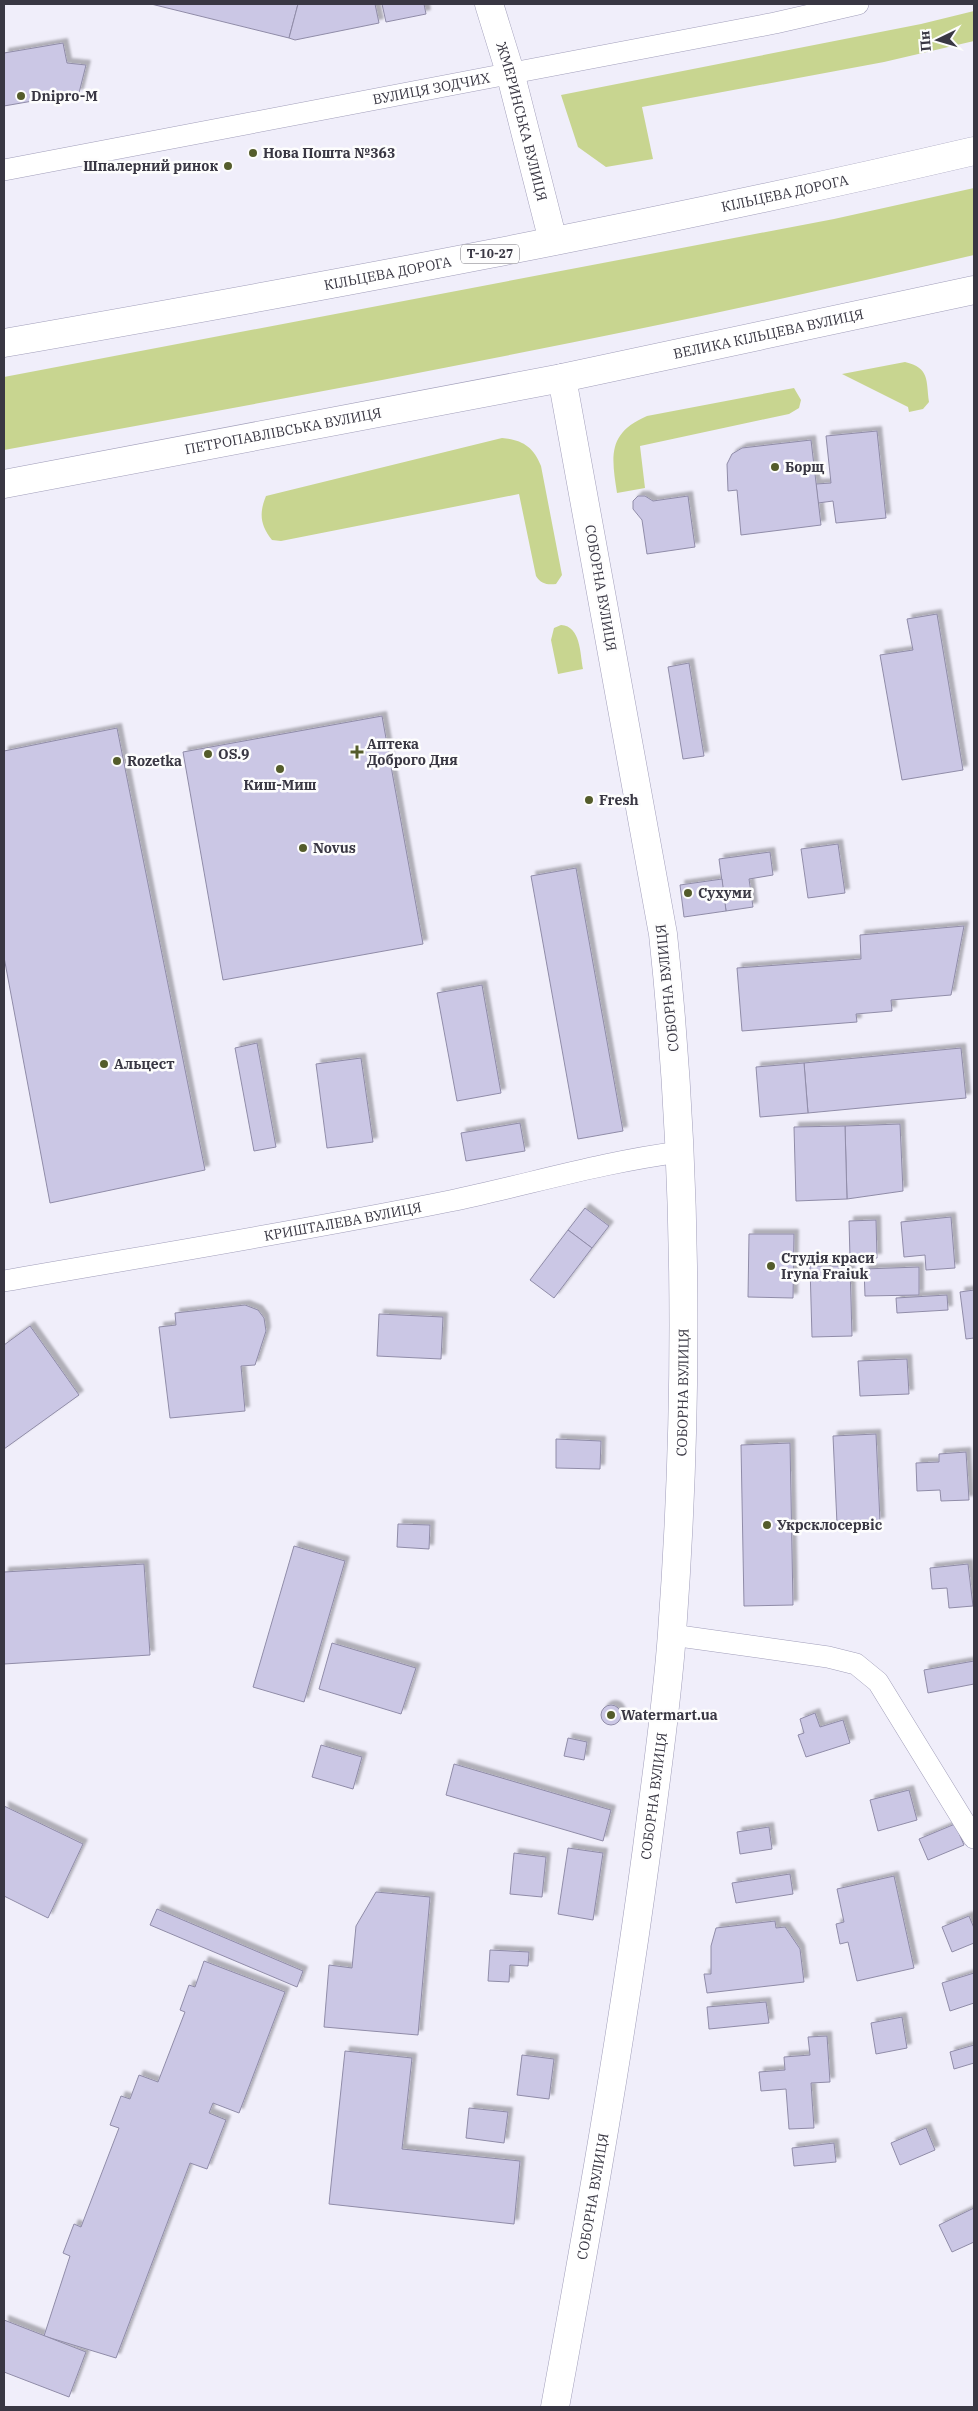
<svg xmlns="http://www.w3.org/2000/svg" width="978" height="2411" font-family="'IBM Plex Serif',serif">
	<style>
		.green { fill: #c8d590 }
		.building { fill: #cbc7e5; stroke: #908ca8; filter: url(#shadow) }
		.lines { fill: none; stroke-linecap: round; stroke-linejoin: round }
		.street-casing { stroke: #a19eba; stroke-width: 22 }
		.secondary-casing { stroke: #a19eba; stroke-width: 29 }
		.highway-casing { stroke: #a19eba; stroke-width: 29 }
		.street { stroke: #fff; stroke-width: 21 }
		.secondary { stroke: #fff; stroke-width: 28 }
		.highway { stroke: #fff; stroke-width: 28 }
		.poi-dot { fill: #545c2b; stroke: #fdfdfd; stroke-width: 2 }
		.labels { text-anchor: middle; stroke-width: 5; stroke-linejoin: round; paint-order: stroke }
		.shield { fill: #fdfdfd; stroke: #74727b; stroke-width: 1 }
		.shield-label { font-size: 12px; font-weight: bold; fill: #393743 }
		.street-label { font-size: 14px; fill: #393743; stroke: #fdfdfd }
		.poi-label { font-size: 14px; font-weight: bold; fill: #393743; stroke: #fdfdfd; text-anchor: start }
	</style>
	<defs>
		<filter id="shadow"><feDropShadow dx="4.5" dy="-4.5" stdDeviation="1" flood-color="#0004"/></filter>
	</defs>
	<rect width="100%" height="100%" fill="#f0eefa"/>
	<g class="green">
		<path d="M 974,11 L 974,41 L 884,62 L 642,107 L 653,159 L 606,167 L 578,147 L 561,95 L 921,24 Z"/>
		<path d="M 974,188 L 974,255 C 653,331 328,391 4,450 L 4,377 L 834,219 Z"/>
		<path d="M 905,362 C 930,368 926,380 929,402 L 923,409 L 909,412 L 908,407 L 842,374 Z"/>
		<path d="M 794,388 L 801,400 L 799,408 L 789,414 L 640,446 L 645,488 L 617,493 C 611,455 608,433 647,416 Z"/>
		<path d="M 502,438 C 522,440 533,446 541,466 L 562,575 L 556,584 C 547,585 541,584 536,576 L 519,494 L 281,541 L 272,540 C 260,525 259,513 266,496 Z"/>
		<path d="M 561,625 C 581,626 580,654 583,669 L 558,674 L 551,640 L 554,628 Z"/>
	</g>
	<g class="building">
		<path d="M 151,4 L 298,4 L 289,38 Z"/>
		<path d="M 298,4 L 375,4 L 379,23 L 295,40 L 289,38 Z"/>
		<path d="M 382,4 L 424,4 L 426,14 L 386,22 Z"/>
		<path d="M 63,43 L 67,63 L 86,65 L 79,93 L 4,106 L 4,53 Z"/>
		<path d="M 877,431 L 886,518 L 836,523 L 833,501 L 818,503 L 816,484 L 831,483 L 826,436 Z"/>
		<path d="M 811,440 L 821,525 L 741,535 L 737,490 L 728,491 L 727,464 L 732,454 L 742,448 Z"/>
		<path d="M 638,496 L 645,496 L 653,501 L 688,496 L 695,547 L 647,554 L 642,520 L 633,509 L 633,501 Z"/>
		<path d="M 937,614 L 963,770 L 902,780 L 880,655 L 913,650 L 907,619 Z"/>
		<path d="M 689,663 L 704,756 L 683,759 L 668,667 Z"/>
		<path d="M 382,716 L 423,944 L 223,980 L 183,752 Z"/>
		<path d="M 117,728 L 205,1170 L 50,1203 L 4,957 L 4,751 Z"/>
		<path d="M 838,844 L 845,893 L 808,898 L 801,849 Z"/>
		<path d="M 770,852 L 773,875 L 749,879 L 753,907 L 726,911 L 719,859 Z"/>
		<path d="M 576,868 L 623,1131 L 578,1139 L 531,876 Z"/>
		<path d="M 722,879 L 726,911 L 684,917 L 680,885 Z"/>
		<path d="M 964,926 L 951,995 L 891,1000 L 892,1011 L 856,1014 L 857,1022 L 742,1031 L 737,968 L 861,959 L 860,935 Z"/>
		<path d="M 482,985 L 501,1093 L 457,1101 L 437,993 Z"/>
		<path d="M 257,1043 L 276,1147 L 254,1151 L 235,1048 Z"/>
		<path d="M 961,1048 L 966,1098 L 808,1113 L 804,1063 Z"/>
		<path d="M 361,1058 L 373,1142 L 327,1148 L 316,1064 Z"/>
		<path d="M 804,1063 L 808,1113 L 760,1117 L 756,1067 Z"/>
		<path d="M 520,1123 L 525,1151 L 466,1161 L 461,1133 Z"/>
		<path d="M 900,1124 L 903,1191 L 847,1199 L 845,1126 Z"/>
		<path d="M 845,1126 L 847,1199 L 796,1201 L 794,1127 Z"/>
		<path d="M 585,1208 L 609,1226 L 592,1248 L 568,1230 Z"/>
		<path d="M 951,1217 L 955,1268 L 926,1270 L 925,1255 L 904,1257 L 901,1222 Z"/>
		<path d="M 876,1220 L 877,1258 L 850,1258 L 849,1221 Z"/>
		<path d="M 568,1230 L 592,1248 L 554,1298 L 530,1280 Z"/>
		<path d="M 749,1234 L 794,1234 L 793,1298 L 748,1297 Z"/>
		<path d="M 810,1266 L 850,1266 L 852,1336 L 812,1337 Z"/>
		<path d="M 919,1267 L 919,1295 L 865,1296 L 864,1269 Z"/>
		<path d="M 974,1290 L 974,1342 L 974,1338 L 966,1339 L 960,1292 Z"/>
		<path d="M 947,1295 L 948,1310 L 897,1313 L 896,1298 Z"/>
		<path d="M 245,1305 L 258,1310 L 264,1318 L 266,1331 L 255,1365 L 241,1366 L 245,1411 L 170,1418 L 159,1327 L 176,1325 L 175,1313 Z"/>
		<path d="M 379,1314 L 443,1317 L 441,1359 L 377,1356 Z"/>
		<path d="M 30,1326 L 79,1395 L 4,1449 L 4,1345 Z"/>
		<path d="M 907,1359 L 909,1394 L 860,1396 L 858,1361 Z"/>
		<path d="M 876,1434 L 880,1522 L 837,1524 L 833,1436 Z"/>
		<path d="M 556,1439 L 601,1441 L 600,1469 L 556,1468 Z"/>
		<path d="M 790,1443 L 793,1605 L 744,1606 L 741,1445 Z"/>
		<path d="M 966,1452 L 969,1500 L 941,1501 L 940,1490 L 917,1491 L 916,1463 L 939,1462 L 939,1454 Z"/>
		<path d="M 398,1524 L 430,1525 L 429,1549 L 397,1547 Z"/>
		<path d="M 294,1546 L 345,1561 L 304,1702 L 253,1687 Z"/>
		<path d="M 144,1564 L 150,1655 L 4,1664 L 4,1572 Z"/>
		<path d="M 968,1564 L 973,1606 L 949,1608 L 947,1588 L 932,1589 L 930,1568 Z"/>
		<path d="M 332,1643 L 416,1668 L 401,1714 L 319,1689 Z"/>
		<path d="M 974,1661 L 974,1684 L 928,1693 L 924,1670 Z"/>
		<circle cx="611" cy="1715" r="10"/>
		<path d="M 815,1713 L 820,1727 L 843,1720 L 850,1743 L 806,1757 L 798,1735 L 804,1733 L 800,1719 Z"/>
		<path d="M 568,1738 L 587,1742 L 584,1760 L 564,1756 Z"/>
		<path d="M 321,1745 L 362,1757 L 353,1789 L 312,1777 Z"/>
		<path d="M 454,1764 L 611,1810 L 603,1841 L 446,1795 Z"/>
		<path d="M 909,1790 L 917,1820 L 878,1831 L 870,1800 Z"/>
		<path d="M 4,1806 L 83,1844 L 48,1918 L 4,1896 Z"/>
		<path d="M 955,1824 L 964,1845 L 928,1860 L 919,1839 Z"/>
		<path d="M 769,1827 L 772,1849 L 740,1854 L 737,1832 Z"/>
		<path d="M 568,1848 L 603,1853 L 593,1920 L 558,1914 Z"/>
		<path d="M 514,1853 L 546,1857 L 542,1897 L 510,1894 Z"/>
		<path d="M 790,1874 L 793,1894 L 736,1903 L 732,1883 Z"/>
		<path d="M 894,1876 L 914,1968 L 857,1981 L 848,1942 L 840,1944 L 836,1924 L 844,1922 L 837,1889 Z"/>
		<path d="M 376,1892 L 430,1897 L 418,2035 L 324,2027 L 329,1965 L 352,1968 L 356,1926 Z"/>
		<path d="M 157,1909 L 303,1971 L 297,1987 L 150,1925 Z"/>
		<path d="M 969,1916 L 974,1928 L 974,1943 L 952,1952 L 942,1927 Z"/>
		<path d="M 775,1921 L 776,1928 L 785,1927 L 800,1949 L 804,1982 L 707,1993 L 704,1974 L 711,1974 L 711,1946 L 716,1928 Z"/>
		<path d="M 490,1950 L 529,1952 L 528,1966 L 510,1965 L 509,1982 L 488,1981 Z"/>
		<path d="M 204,1961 L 285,1992 L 239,2113 L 213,2103 L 209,2113 L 226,2120 L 207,2169 L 190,2163 L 116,2358 L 44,2336 L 70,2256 L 63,2253 L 74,2224 L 81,2227 L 119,2128 L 110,2125 L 121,2096 L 130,2099 L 139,2075 L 158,2082 L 185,2012 L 180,2010 L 189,1985 L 195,1987 Z"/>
		<path d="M 974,1973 L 974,2003 L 950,2011 L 942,1983 Z"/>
		<path d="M 766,2002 L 769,2023 L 709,2029 L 707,2007 Z"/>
		<path d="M 902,2017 L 907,2048 L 876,2054 L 871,2023 Z"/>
		<path d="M 827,2036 L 830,2082 L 811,2083 L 814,2128 L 789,2129 L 786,2089 L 761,2091 L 759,2072 L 785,2070 L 784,2057 L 810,2055 L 808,2037 Z"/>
		<path d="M 974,2045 L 974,2063 L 954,2069 L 950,2052 Z"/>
		<path d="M 345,2051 L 412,2058 L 402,2149 L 520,2161 L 514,2224 L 329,2204 Z"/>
		<path d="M 522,2055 L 554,2059 L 549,2099 L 517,2095 Z"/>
		<path d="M 469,2108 L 508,2112 L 504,2143 L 466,2138 Z"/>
		<path d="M 926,2128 L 935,2150 L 900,2165 L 891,2143 Z"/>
		<path d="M 834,2143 L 836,2162 L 794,2166 L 792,2148 Z"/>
		<path d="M 974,2208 L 974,2242 L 952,2252 L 939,2225 Z"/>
		<path d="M 4,2320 L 86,2352 L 69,2397 L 4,2372 Z"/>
	</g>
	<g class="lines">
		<defs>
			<g id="street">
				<path id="s1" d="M 4,170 L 775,23 L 858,4"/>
				<path id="s2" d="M 4,1281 C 153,1255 302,1231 450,1201 C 527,1185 602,1162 680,1152"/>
				<path d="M 672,1635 L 828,1657 L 856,1664 L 878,1682 L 974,1838"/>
			</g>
			<g id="secondary">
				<path id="s3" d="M 489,4 L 510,72 L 553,241"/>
				<path id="s4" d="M 555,2407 C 589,2222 622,2035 647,1848 C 656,1777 667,1705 672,1633 C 689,1401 688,1166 663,934 L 562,378"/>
			</g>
			<g id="highway">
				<path id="s5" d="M 4,343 C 329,286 653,226 974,151"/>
				<path id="s6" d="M 4,484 L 562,378 L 974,290"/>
			</g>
		</defs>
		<use href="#street" class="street-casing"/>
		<use href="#secondary" class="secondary-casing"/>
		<use href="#highway" class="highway-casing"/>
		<use href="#street" class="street"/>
		<use href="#secondary" class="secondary"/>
		<use href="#highway" class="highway"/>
	</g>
	<g class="poi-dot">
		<circle cx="21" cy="96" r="5"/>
		<circle cx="253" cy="153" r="5"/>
		<circle cx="228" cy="166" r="5"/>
		<circle cx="775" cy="467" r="5"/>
		<path d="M354.5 744.5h5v5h5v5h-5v5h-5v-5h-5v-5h5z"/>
		<circle cx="208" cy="754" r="5"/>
		<circle cx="117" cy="761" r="5"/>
		<circle cx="280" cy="769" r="5"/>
		<circle cx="589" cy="800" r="5"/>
		<circle cx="303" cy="848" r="5"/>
		<circle cx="688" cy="893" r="5"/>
		<circle cx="104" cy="1064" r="5"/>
		<circle cx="771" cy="1266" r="5"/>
		<circle cx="767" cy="1525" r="5"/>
		<circle cx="611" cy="1715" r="5"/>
	</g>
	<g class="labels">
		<rect class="shield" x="461" y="244.5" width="58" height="19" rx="4"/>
		<g class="shield-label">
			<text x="490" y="258">Т-10-27</text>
		</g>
		<g class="street-label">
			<text dy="5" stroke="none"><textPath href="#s1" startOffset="435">ВУЛИЦЯ ЗОДЧИХ</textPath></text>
			<text dy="5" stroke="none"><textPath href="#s3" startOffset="122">ЖМЕРИНСЬКА ВУЛИЦЯ</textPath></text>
			<text dy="5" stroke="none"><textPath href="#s5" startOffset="795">КІЛЬЦЕВА ДОРОГА</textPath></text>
			<text dy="5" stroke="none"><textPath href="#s5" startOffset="390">КІЛЬЦЕВА ДОРОГА</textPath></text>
			<text dy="5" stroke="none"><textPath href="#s6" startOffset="779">ВЕЛИКА КІЛЬЦЕВА ВУЛИЦЯ</textPath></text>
			<text dy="5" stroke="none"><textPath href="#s6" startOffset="284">ПЕТРОПАВЛІВСЬКА ВУЛИЦЯ</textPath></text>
			<text transform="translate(601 588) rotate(80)" y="5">СОБОРНА ВУЛИЦЯ</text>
			<text transform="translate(667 988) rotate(-96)" y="5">СОБОРНА ВУЛИЦЯ</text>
			<text dy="5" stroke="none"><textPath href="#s2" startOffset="344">КРИШТАЛЕВА ВУЛИЦЯ</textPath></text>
			<text dy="5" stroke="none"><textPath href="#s4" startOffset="1024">СОБОРНА ВУЛИЦЯ</textPath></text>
			<text dy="5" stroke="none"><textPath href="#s4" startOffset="619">СОБОРНА ВУЛИЦЯ</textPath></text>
			<text dy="5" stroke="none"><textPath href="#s4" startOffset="214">СОБОРНА ВУЛИЦЯ</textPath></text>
		</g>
		<g class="poi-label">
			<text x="31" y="101">Dnipro-M</text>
			<text x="263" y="158">Нова Пошта №363</text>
			<text x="218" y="171" text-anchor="end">Шпалерний ринок</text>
			<text x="785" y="472">Борщ</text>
			<text x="367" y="749">Аптека<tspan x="367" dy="16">Доброго Дня</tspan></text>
			<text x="218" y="759">OS.9</text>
			<text x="127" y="766">Rozetka</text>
			<text x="280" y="790" text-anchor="middle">Киш-Миш</text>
			<text x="599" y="805">Fresh</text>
			<text x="313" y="853">Novus</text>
			<text x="698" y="898">Сухуми</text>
			<text x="114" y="1069">Альцест</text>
			<text x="781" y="1263">Студія краси<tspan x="781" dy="16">Iryna Fraiuk</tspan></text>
			<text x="777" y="1530">Укрсклосервіс</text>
			<text x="621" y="1720">Watermart.ua</text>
		</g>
	</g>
	<rect width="978" height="2411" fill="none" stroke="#393743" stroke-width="10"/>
	<g transform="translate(938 40) rotate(265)" stroke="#fdfdfd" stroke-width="4" paint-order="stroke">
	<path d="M0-4L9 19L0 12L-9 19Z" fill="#393743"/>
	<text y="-8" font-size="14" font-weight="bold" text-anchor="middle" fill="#393743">Пн</text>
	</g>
</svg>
